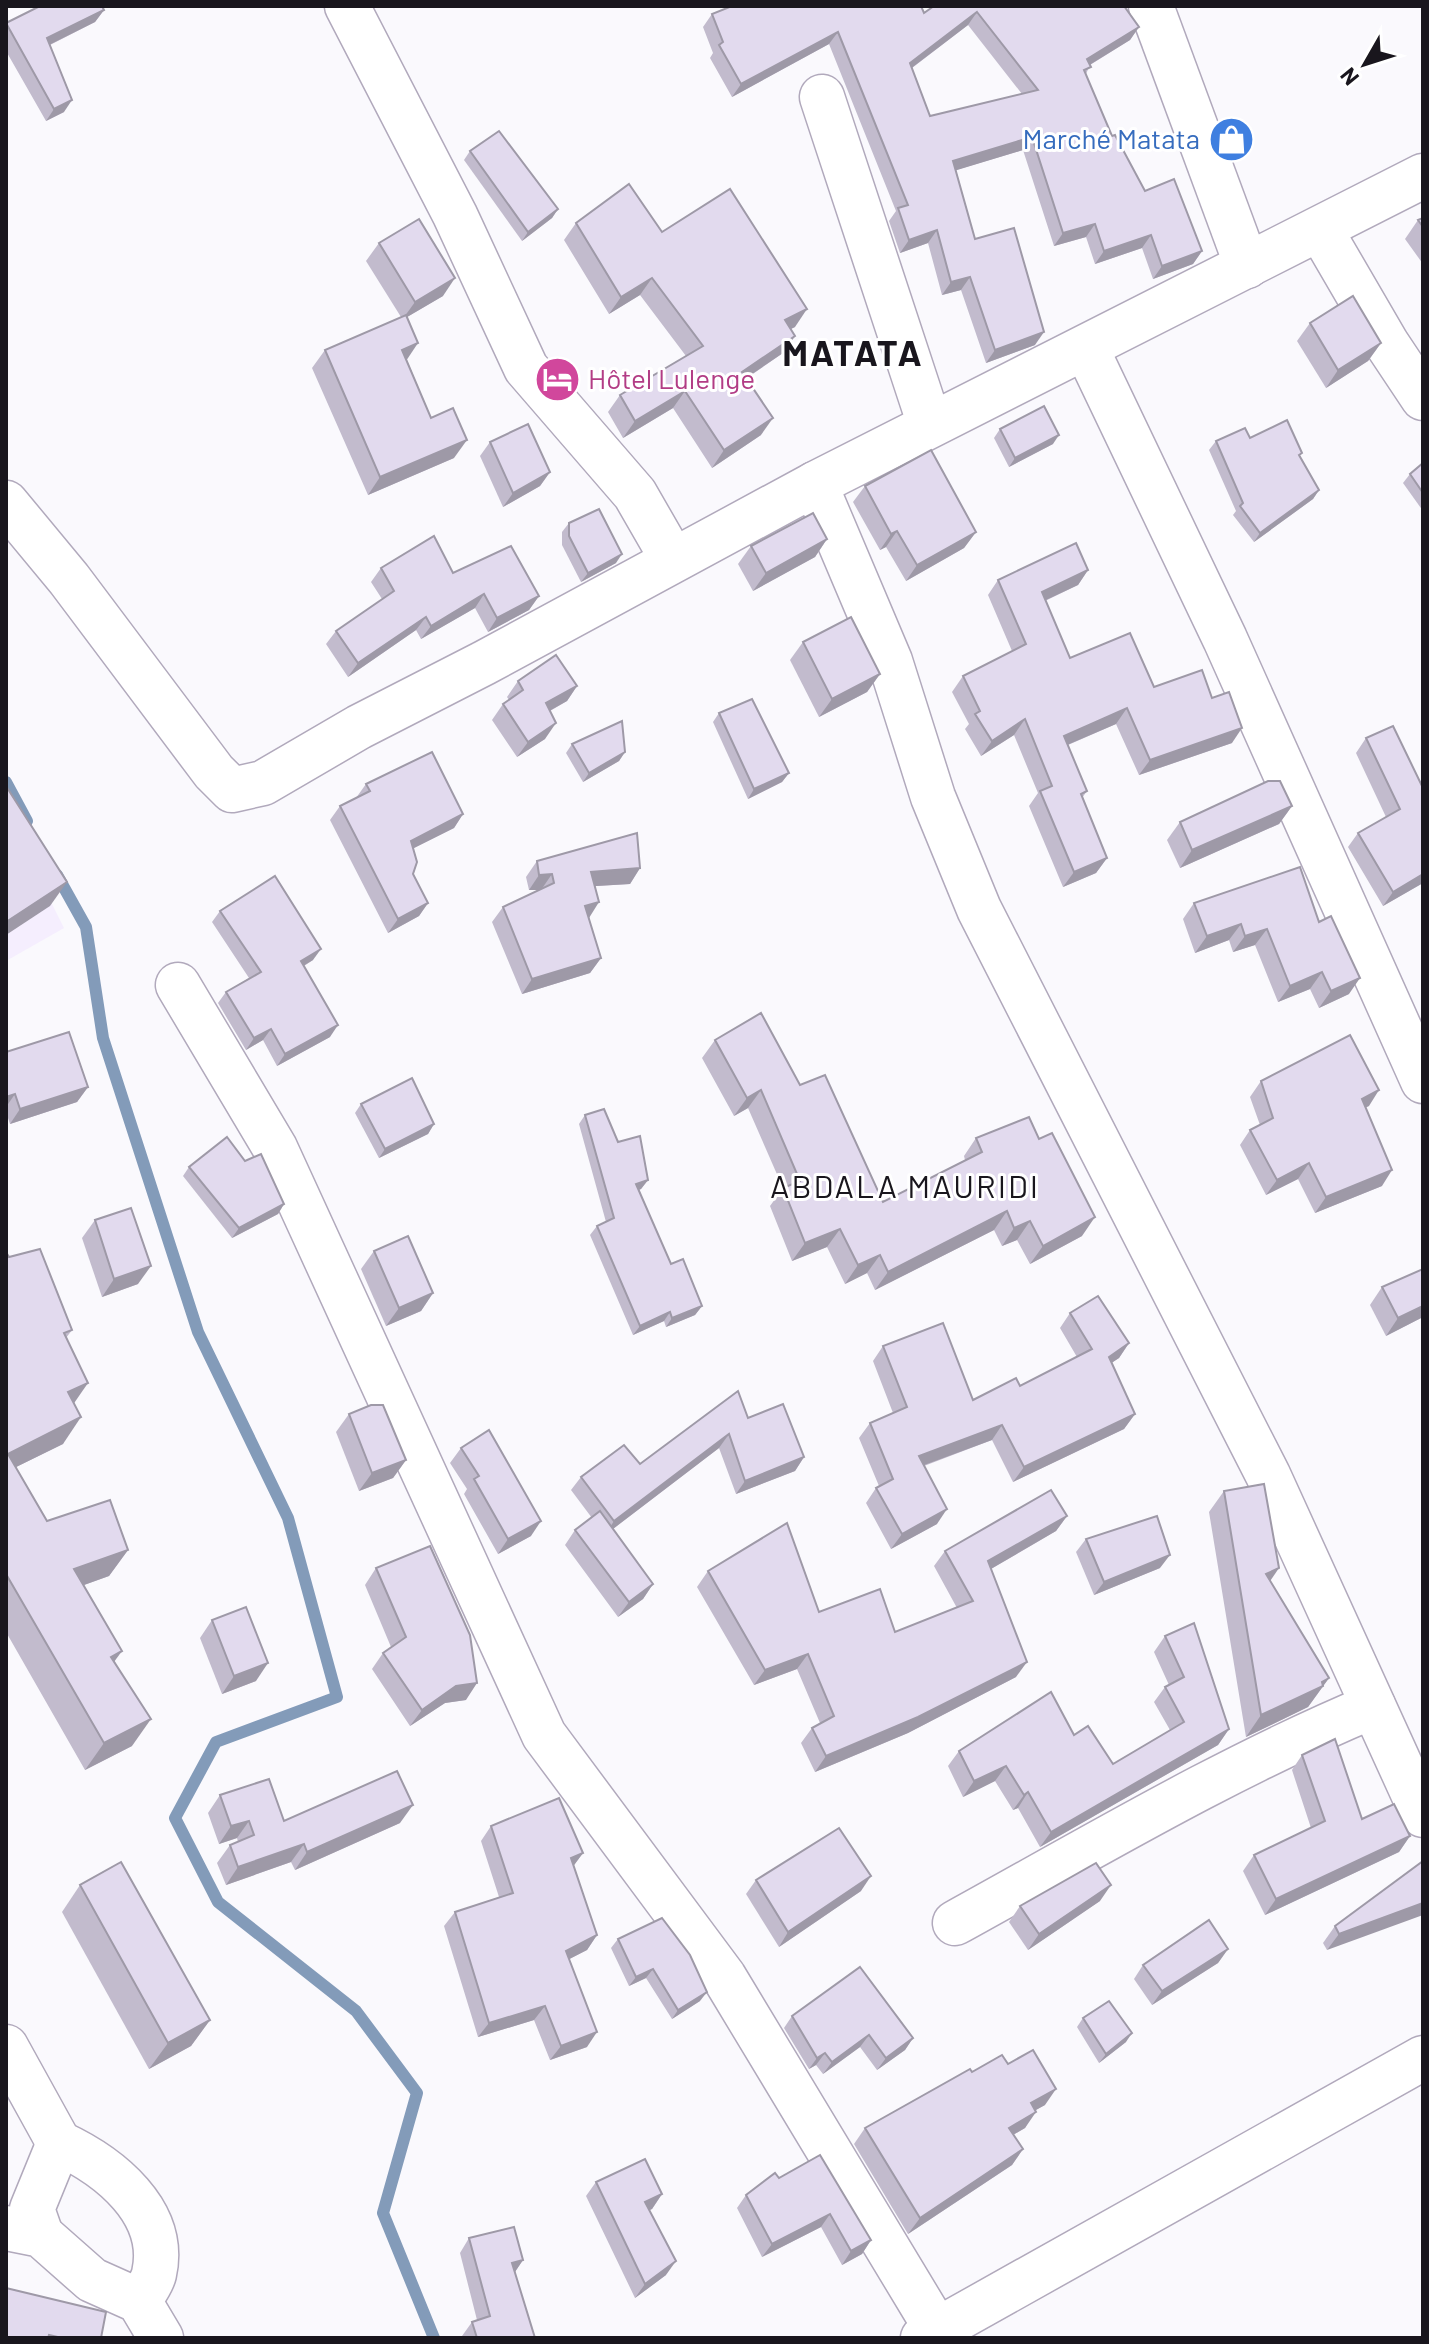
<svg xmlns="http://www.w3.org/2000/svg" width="1429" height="2344" font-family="Barlow,sans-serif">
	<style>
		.built { fill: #f5eefe }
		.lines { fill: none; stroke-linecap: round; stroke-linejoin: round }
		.stream { stroke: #839bb9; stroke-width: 12 }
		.street-casing { stroke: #b1a9bc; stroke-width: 47 }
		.secondary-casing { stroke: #b1a9bc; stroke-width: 47 }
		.street { stroke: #fff; stroke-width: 44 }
		.secondary { stroke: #fff; stroke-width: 44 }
		.wall { fill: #c2bbcd; fill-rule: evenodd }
		.shaded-wall { fill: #9e99a7 }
		.building { fill: #e2daee; stroke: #9e99a7; stroke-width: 2; fill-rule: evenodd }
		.labels { text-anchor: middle; stroke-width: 6; stroke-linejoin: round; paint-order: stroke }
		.shop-label { font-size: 28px; fill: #366cbe; stroke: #fff; text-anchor: end }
		.hotel-label { font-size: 28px; fill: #b23c85; stroke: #fff; text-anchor: start }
		.quarter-label { font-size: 32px; letter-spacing: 2px; fill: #19161d; stroke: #fff }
		.district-label { font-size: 36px; font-weight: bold; letter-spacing: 2px; fill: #19161d; stroke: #fff }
	</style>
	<rect width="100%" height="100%" fill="#faf9fd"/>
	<path class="built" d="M 6,812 L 64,928 L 6,961 Z"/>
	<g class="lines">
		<g class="stream">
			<path d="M 6,782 L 27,821"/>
			<path d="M 57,875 L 86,927 L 103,1038 L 198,1332 L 288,1518 L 337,1697 L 216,1742 L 175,1818 L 218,1902 L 356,2011 L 417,2093 L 383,2213 L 434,2338"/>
		</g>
		<defs>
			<g id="street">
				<path d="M 347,6 L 455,215 L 526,368 L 635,494 L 673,560"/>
				<path d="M 1151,6 L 1247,266"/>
				<path d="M 822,97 L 930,425"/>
				<path d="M 1320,229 L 1387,344 L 1423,398"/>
				<path d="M 1086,348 L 1225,639 L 1423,1081"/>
				<path d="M 815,484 L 890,661 L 933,797 L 979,909 L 1268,1475 L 1423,1815"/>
				<path d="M 6,503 L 69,579 L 214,772 L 232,790 L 263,783 L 359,727 L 484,663 L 815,484 L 1423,176"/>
				<path d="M 178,985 L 275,1148 L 544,1735 L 724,1977 L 937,2330"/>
				<path d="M 955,1923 C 1093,1847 1227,1767 1373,1706"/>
				<path d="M 6,2047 L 59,2143"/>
				<path d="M 41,2235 L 32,2209 L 59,2143 C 109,2166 168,2212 154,2274 C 152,2283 144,2293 139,2301"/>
				<path d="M 923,2338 L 1423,2058"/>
			</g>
			<path id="secondary" d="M 6,2228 L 41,2235 L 92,2280 L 139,2301 L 161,2338"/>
		</defs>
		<use href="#street" class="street-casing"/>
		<use href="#secondary" class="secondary-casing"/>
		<use href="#street" class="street"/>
		<use href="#secondary" class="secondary"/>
	</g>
	<g class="wall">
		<path d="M 934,6 L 1139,27 L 1130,40 L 1090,65 L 1086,74 L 1112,136 L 1145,191 L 1202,251 L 1193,264 L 1153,279 L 1142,248 L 1095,264 L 1086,237 L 1054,246 L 1023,150 L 956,170 L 975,239 L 1035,345 L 986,363 L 961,290 L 942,295 L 928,243 L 900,253 L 889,221 L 896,211 L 829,44 L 732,97 L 710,58 L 713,53 L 703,27 L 712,14 L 924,13 ZM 968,25 L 1022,94 L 930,116 L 912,68 Z"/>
		<path d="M 104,10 L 95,22 L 50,45 L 64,112 L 46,121 L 6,51 L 6,23 Z"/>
		<path d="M 470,151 L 558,209 L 552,218 L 522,241 L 464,160 Z"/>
		<path d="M 1423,218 L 1423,264 L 1405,239 L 1418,220 Z"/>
		<path d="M 576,223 L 662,232 L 795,327 L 790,329 L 795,336 L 783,353 L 747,378 L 761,435 L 712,468 L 673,408 L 623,438 L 608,412 L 620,395 L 686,356 L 640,295 L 609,314 L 564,240 Z"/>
		<path d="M 379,243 L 443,296 L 407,317 L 407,360 L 431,418 L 454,458 L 368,495 L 312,368 L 325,350 L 401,317 L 366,261 Z"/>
		<path d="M 1310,323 L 1381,343 L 1368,361 L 1326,388 L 1297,341 Z"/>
		<path d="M 1000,429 L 1053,444 L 1009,467 L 994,438 Z"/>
		<path d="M 1250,438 L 1300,456 L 1319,490 L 1313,499 L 1254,542 L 1233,515 L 1236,511 L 1209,450 L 1216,441 Z"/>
		<path d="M 490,442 L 550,472 L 540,486 L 503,507 L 480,456 Z"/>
		<path d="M 1423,463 L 1423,511 L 1403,483 L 1410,474 Z"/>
		<path d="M 865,486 L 976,532 L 964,548 L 906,581 L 886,547 L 880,550 L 853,502 Z"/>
		<path d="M 569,523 L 616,563 L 581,582 L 562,545 L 562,532 Z"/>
		<path d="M 827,539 L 815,557 L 753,591 L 738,564 L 751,546 Z"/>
		<path d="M 381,568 L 453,573 L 539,596 L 529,610 L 488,632 L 475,608 L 421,639 L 416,630 L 348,677 L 326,644 L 336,631 L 382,599 L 371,582 Z"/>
		<path d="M 1088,570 L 1078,585 L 1045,601 L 1070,658 L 1154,687 L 1212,698 L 1232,743 L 1139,775 L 1116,724 L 1068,745 L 1087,791 L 1082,798 L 1107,858 L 1096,873 L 1063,887 L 1029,806 L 1038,793 L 1014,735 L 981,756 L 965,729 L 969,724 L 952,692 L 963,676 L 1012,651 L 988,595 L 998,580 Z"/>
		<path d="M 803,642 L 880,674 L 867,692 L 819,717 L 790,660 Z"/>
		<path d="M 518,681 L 577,686 L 567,701 L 550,711 L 545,739 L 517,757 L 492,720 L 503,704 L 509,700 L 507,697 Z"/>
		<path d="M 719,713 L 789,773 L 782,782 L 748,799 L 713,722 Z"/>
		<path d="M 1366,738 L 1423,788 L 1423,883 L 1383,906 L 1348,847 L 1358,833 L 1386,817 L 1356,753 Z"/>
		<path d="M 572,744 L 625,752 L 619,761 L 583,782 L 566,753 Z"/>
		<path d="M 366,784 L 463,814 L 454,828 L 414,848 L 413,874 L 428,903 L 419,916 L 388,933 L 330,820 L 340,806 L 356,798 Z"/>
		<path d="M 1292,806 L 1279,824 L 1180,868 L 1167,840 L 1180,822 Z"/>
		<path d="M 537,861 L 640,868 L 630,884 L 595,886 L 589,918 L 601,958 L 590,973 L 522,994 L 492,922 L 503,907 L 539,890 L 529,890 L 526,877 Z"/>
		<path d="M 1194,903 L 1319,922 L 1349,994 L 1319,1008 L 1310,989 L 1278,1002 L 1255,945 L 1233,952 L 1229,940 L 1195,953 L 1183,919 Z"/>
		<path d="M 220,911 L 313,960 L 304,966 L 330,1037 L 277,1066 L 263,1040 L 246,1050 L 218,1003 L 226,992 L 249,978 L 212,922 Z"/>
		<path d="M 715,1040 L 800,1085 L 883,1202 L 965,1160 L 964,1156 L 976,1138 L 1082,1236 L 1030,1264 L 1017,1240 L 1002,1246 L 994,1230 L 875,1290 L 867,1273 L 845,1284 L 827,1247 L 792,1261 L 770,1206 L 783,1188 L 748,1108 L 734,1116 L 702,1058 Z"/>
		<path d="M 6,1052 L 88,1087 L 77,1102 L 10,1124 L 6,1112 Z"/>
		<path d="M 1261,1081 L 1369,1106 L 1366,1107 L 1382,1186 L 1315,1213 L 1298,1179 L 1266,1195 L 1240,1145 L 1250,1130 L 1260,1125 L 1250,1097 Z"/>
		<path d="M 361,1104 L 434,1124 L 428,1134 L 379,1158 L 355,1113 Z"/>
		<path d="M 585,1115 L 618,1142 L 648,1180 L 641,1189 L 639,1190 L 671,1264 L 702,1306 L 695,1315 L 666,1327 L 664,1321 L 633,1335 L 590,1235 L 597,1226 L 606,1222 L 579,1124 Z"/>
		<path d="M 245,1161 L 284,1204 L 278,1214 L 232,1238 L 183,1176 L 189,1167 Z"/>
		<path d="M 95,1220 L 138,1284 L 102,1297 L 82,1238 Z"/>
		<path d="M 374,1251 L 433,1293 L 421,1311 L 386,1326 L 361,1269 Z"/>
		<path d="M 6,1252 L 9,1257 L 72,1330 L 66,1338 L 74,1403 L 63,1444 L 16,1467 L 47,1521 L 128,1550 L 109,1576 L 84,1585 L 114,1661 L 132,1746 L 85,1770 L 6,1632 Z"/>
		<path d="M 1423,1269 L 1423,1317 L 1386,1336 L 1370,1305 L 1382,1287 Z"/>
		<path d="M 1070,1313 L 1129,1343 L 1119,1358 L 1111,1363 L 1135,1414 L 1124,1429 L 1013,1482 L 992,1440 L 924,1466 L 937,1524 L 891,1549 L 866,1503 L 876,1488 L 879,1486 L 859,1438 L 870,1423 L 893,1413 L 873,1361 L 883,1346 L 973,1400 L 1020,1386 L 1077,1357 L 1060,1328 Z"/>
		<path d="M 349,1414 L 406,1460 L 393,1478 L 359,1491 L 336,1432 Z"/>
		<path d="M 748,1418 L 804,1457 L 795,1471 L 736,1494 L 719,1448 L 613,1529 L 653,1584 L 643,1599 L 618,1617 L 565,1545 L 575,1530 L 592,1518 L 571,1490 L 581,1477 L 640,1464 Z"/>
		<path d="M 461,1448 L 531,1536 L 498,1554 L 464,1494 L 467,1489 L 450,1463 Z"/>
		<path d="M 1224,1491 L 1270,1580 L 1329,1678 L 1308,1707 L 1246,1737 L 1209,1512 Z"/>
		<path d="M 1067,1516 L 1056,1531 L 991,1569 L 1016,1677 L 908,1733 L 815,1772 L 801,1743 L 812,1728 L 820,1723 L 797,1669 L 754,1685 L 697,1587 L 708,1571 L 819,1612 L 895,1632 L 957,1608 L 934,1566 L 945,1551 Z"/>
		<path d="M 1086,1539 L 1160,1568 L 1094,1595 L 1076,1552 Z"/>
		<path d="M 376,1568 L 466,1700 L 445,1703 L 410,1726 L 372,1669 L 383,1653 L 391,1647 L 365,1585 Z"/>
		<path d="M 212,1620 L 256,1681 L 222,1694 L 200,1638 Z"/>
		<path d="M 1165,1636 L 1229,1729 L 1218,1745 L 1040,1847 L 1018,1808 L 1013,1810 L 995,1781 L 963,1797 L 948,1766 L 959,1751 L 1113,1764 L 1170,1730 L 1154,1702 L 1165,1687 L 1169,1685 L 1154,1652 Z"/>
		<path d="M 1302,1755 L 1362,1819 L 1410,1836 L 1399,1852 L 1265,1915 L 1243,1871 L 1254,1855 L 1311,1828 L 1292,1770 Z"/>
		<path d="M 220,1795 L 284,1821 L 400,1823 L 295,1870 L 291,1862 L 226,1885 L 217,1863 L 230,1845 L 238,1842 L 237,1838 L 219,1844 L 208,1813 Z"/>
		<path d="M 491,1826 L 583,1853 L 573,1866 L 597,1935 L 587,1950 L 569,1959 L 587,2047 L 550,2060 L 534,2020 L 478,2037 L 444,1926 L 455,1912 L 499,1897 L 481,1841 Z"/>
		<path d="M 1423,1861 L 1327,1950 L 1323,1943 L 1335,1926 Z"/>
		<path d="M 756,1880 L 861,1891 L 779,1947 L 746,1894 Z"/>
		<path d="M 80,1885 L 210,2020 L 191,2046 L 149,2069 L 62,1912 Z"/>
		<path d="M 1100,1901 L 1028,1950 L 1009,1922 L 1020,1906 Z"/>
		<path d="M 618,1939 L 700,2001 L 672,2019 L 646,1978 L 629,1986 L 611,1948 Z"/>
		<path d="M 1228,1949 L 1218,1963 L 1152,2005 L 1134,1979 L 1143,1965 Z"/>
		<path d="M 792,2016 L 913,2038 L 905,2050 L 877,2070 L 860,2047 L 823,2074 L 816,2065 L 809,2069 L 784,2028 Z"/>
		<path d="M 1083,2018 L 1126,2042 L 1099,2063 L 1077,2027 Z"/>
		<path d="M 1008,2064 L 1045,2105 L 1035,2110 L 1025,2128 L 1013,2135 L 1023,2149 L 1012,2165 L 908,2234 L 854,2144 L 865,2128 L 972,2072 Z"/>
		<path d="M 779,2178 L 871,2240 L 862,2254 L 842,2265 L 821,2227 L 762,2257 L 737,2208 L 746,2195 Z"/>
		<path d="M 596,2182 L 662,2194 L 652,2209 L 649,2210 L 666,2275 L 635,2298 L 586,2196 Z"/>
		<path d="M 469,2238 L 523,2260 L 514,2273 L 535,2338 L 463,2338 L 462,2336 L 472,2322 L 477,2320 L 460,2253 Z"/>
	</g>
	<g class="shaded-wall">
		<path d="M 104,10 L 95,22 L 39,50 L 47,38 Z"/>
		<path d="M 977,12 L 968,25 L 901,76 L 910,63 Z"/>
		<path d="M 1139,27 L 1130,40 L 1078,72 L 1087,59 Z"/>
		<path d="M 838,32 L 829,44 L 732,97 L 741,84 Z"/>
		<path d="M 72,100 L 64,112 L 46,121 L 54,109 Z"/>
		<path d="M 1032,137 L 1023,150 L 944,174 L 953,161 Z"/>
		<path d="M 558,209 L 552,218 L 522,241 L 528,232 Z"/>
		<path d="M 1095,224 L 1086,237 L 1054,246 L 1063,233 Z"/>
		<path d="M 937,230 L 928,243 L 900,253 L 909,240 Z"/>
		<path d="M 1151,235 L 1142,248 L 1095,264 L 1104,251 Z"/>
		<path d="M 1202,251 L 1193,264 L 1153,279 L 1162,266 Z"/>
		<path d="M 970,277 L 961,290 L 942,295 L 951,282 Z"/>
		<path d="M 455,278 L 443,296 L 402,320 L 415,302 Z"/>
		<path d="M 652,278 L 640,295 L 609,314 L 621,297 Z"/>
		<path d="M 807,309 L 795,327 L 773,338 L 785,320 Z"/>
		<path d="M 1044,332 L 1035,345 L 986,363 L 995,350 Z"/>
		<path d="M 795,336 L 783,353 L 730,389 L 742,372 Z"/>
		<path d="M 418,343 L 406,361 L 402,350 Z"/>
		<path d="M 1381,343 L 1368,361 L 1326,388 L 1338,370 Z"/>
		<path d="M 685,391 L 673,408 L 623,438 L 635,421 Z"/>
		<path d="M 773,418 L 761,435 L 712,468 L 724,450 Z"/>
		<path d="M 1059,435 L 1053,444 L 1009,467 L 1015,458 Z"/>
		<path d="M 467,440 L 454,458 L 368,495 L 380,477 Z"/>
		<path d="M 550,472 L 540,486 L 503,507 L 513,493 Z"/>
		<path d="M 1319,490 L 1313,499 L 1254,542 L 1260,533 Z"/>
		<path d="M 897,531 L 886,547 L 880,550 L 891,534 Z"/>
		<path d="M 976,532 L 964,548 L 906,581 L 917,565 Z"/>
		<path d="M 827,539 L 815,557 L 753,591 L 766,573 Z"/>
		<path d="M 622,554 L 616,563 L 581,582 L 588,573 Z"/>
		<path d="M 1088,570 L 1078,585 L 1031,607 L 1042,592 Z"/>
		<path d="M 484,594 L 475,608 L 421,639 L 431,626 Z"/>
		<path d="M 539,596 L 529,610 L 488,632 L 497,618 Z"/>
		<path d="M 426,617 L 416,630 L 348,677 L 358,663 Z"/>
		<path d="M 880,674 L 867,692 L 819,717 L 832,699 Z"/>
		<path d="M 577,686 L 567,701 L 535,719 L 546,703 Z"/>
		<path d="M 1127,708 L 1116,724 L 1053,751 L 1064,736 Z"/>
		<path d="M 1025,719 L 1014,735 L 981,756 L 992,741 Z"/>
		<path d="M 556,723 L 545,739 L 517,757 L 528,742 Z"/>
		<path d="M 1242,728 L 1232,743 L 1139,775 L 1150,760 Z"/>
		<path d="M 625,752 L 619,761 L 583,782 L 589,773 Z"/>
		<path d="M 789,773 L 782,782 L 748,799 L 754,789 Z"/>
		<path d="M 1292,806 L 1279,824 L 1180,868 L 1192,850 Z"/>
		<path d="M 463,814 L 454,828 L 402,854 L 411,841 Z"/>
		<path d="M 1107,858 L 1096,873 L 1063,887 L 1074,872 Z"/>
		<path d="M 640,868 L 630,884 L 580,887 L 591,872 Z"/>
		<path d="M 552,874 L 541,890 L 529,890 L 539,875 Z"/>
		<path d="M 1423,874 L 1423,883 L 1383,906 L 1393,892 Z"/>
		<path d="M 67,882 L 50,906 L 6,935 L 6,922 Z"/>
		<path d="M 599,902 L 589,918 L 585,906 Z"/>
		<path d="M 428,903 L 419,916 L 388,933 L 398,919 Z"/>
		<path d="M 1241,924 L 1229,940 L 1195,953 L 1207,936 Z"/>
		<path d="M 1267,929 L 1255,945 L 1233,952 L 1245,936 Z"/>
		<path d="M 321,949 L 313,960 L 293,972 L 301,961 Z"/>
		<path d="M 601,958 L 590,973 L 522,994 L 532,979 Z"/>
		<path d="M 1322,972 L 1310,989 L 1278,1002 L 1290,986 Z"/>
		<path d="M 1360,978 L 1349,994 L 1319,1008 L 1331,991 Z"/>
		<path d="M 338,1025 L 330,1037 L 277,1066 L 285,1054 Z"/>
		<path d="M 271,1029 L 263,1040 L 246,1050 L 254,1038 Z"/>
		<path d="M 88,1087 L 77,1102 L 10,1124 L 20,1109 Z"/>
		<path d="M 761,1090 L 748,1108 L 734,1116 L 747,1098 Z"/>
		<path d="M 1379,1090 L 1369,1106 L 1351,1114 L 1362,1099 Z"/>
		<path d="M 15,1094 L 6,1107 L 6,1097 Z"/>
		<path d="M 434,1124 L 428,1134 L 379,1158 L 385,1149 Z"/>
		<path d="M 1309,1163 L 1298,1179 L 1266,1195 L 1277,1180 Z"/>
		<path d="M 1392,1170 L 1382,1186 L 1315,1213 L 1326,1197 Z"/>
		<path d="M 648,1180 L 641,1189 L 630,1193 L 636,1184 Z"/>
		<path d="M 284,1204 L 278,1214 L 232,1238 L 239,1228 Z"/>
		<path d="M 1007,1211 L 994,1230 L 875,1290 L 888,1272 Z"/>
		<path d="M 1095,1217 L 1082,1236 L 1030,1264 L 1043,1246 Z"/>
		<path d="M 1030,1221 L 1017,1240 L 1002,1246 L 1014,1228 Z"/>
		<path d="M 840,1229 L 827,1247 L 792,1261 L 805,1243 Z"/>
		<path d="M 880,1255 L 867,1273 L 845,1284 L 858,1265 Z"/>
		<path d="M 151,1266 L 138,1284 L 102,1297 L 114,1279 Z"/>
		<path d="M 433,1293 L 421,1311 L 386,1326 L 399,1308 Z"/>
		<path d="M 702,1306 L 695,1315 L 666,1327 L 672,1318 Z"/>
		<path d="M 1423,1306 L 1423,1317 L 1386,1336 L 1398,1318 Z"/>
		<path d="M 670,1312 L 664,1321 L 633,1335 L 640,1326 Z"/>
		<path d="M 1129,1343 L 1119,1358 L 1098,1372 L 1109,1357 Z"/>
		<path d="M 88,1383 L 70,1409 L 68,1392 Z"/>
		<path d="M 1135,1414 L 1124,1429 L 1013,1482 L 1024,1467 Z"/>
		<path d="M 81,1417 L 63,1444 L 6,1472 L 8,1454 Z"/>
		<path d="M 1002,1425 L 992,1440 L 908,1471 L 919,1456 Z"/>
		<path d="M 729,1434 L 719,1448 L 605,1535 L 614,1521 Z"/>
		<path d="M 804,1457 L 795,1471 L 736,1494 L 745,1481 Z"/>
		<path d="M 406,1460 L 393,1478 L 359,1491 L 372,1473 Z"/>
		<path d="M 947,1509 L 937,1524 L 891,1549 L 902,1534 Z"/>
		<path d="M 1067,1516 L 1056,1531 L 977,1577 L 988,1561 Z"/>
		<path d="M 541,1521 L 531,1536 L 498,1554 L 508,1539 Z"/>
		<path d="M 128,1550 L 109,1576 L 56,1595 L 74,1569 Z"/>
		<path d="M 1170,1555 L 1160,1568 L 1094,1595 L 1104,1582 Z"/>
		<path d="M 1279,1568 L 1264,1590 L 1266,1574 Z"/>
		<path d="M 653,1584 L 643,1599 L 618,1617 L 629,1602 Z"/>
		<path d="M 122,1651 L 103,1677 L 111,1657 Z"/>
		<path d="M 808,1654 L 797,1669 L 754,1685 L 765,1670 Z"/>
		<path d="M 1027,1662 L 1016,1677 L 908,1733 L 815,1772 L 826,1756 Z"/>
		<path d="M 268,1663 L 256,1681 L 222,1694 L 234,1676 Z"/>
		<path d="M 1329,1678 L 1308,1707 L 1246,1737 L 1261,1715 Z"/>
		<path d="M 477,1683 L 466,1700 L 445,1703 L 410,1726 L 422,1710 L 456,1686 Z"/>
		<path d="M 151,1719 L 132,1746 L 85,1770 L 104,1743 Z"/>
		<path d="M 1229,1729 L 1218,1745 L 1040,1847 L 1051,1832 Z"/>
		<path d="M 1006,1766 L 995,1781 L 963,1797 L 974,1781 Z"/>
		<path d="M 1028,1792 L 1018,1808 L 1013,1810 L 1024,1795 Z"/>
		<path d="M 413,1805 L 400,1823 L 295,1870 L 307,1852 Z"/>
		<path d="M 249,1821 L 237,1838 L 219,1844 L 231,1826 Z"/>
		<path d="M 1410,1836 L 1399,1852 L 1265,1915 L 1276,1899 Z"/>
		<path d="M 304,1844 L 291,1862 L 226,1885 L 238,1867 Z"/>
		<path d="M 583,1853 L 572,1868 L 571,1858 Z"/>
		<path d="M 871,1876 L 861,1891 L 779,1947 L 788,1932 Z"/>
		<path d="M 1111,1885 L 1100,1901 L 1028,1950 L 1039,1934 Z"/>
		<path d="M 1423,1903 L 1423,1915 L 1327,1950 L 1339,1934 Z"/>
		<path d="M 597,1935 L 587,1950 L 556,1966 L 566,1951 Z"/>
		<path d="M 1228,1949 L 1218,1963 L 1152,2005 L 1162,1991 Z"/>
		<path d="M 653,1969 L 646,1978 L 629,1986 L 636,1977 Z"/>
		<path d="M 707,1992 L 700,2001 L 672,2019 L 678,2010 Z"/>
		<path d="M 545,2006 L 534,2020 L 478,2037 L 489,2023 Z"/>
		<path d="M 210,2020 L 191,2046 L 149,2069 L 168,2043 Z"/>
		<path d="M 597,2032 L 587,2047 L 550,2060 L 561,2046 Z"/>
		<path d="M 1132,2033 L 1126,2042 L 1099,2063 L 1106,2054 Z"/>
		<path d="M 869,2035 L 860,2047 L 823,2074 L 832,2062 Z"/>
		<path d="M 913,2038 L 905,2050 L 877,2070 L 886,2058 Z"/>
		<path d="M 825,2053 L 816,2065 L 809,2069 L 817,2058 Z"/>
		<path d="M 1056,2089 L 1045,2105 L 1020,2119 L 1031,2103 Z"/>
		<path d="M 1036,2112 L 1025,2128 L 997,2144 L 1009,2128 Z"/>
		<path d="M 1023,2149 L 1012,2165 L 908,2234 L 920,2218 Z"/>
		<path d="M 662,2194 L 652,2209 L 635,2217 L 645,2202 Z"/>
		<path d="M 830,2214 L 821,2227 L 762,2257 L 772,2244 Z"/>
		<path d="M 871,2240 L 862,2254 L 842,2265 L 851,2251 Z"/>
		<path d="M 523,2260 L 513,2275 L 512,2263 Z"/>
		<path d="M 676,2261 L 666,2275 L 635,2298 L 645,2284 Z"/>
	</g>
	<g class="building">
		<path d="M 40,6 L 102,6 L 104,10 L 47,38 L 72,100 L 54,109 L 6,23 Z"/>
		<path d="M 732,6 L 921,6 L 924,13 L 934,6 L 1124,6 L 1139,27 L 1087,59 L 1091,67 L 1084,70 L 1112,136 L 1115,135 L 1145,191 L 1174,179 L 1202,251 L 1162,266 L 1151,235 L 1104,251 L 1095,224 L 1063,233 L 1032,137 L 953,161 L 975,239 L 1014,228 L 1044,332 L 995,350 L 970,277 L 951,282 L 937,230 L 909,240 L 898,208 L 908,205 L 838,32 L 741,84 L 719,45 L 723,42 L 712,14 ZM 977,12 L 1038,90 L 930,116 L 910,63 Z"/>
		<path d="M 499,131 L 558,209 L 528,232 L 470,151 Z"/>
		<path d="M 629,184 L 662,232 L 730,189 L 807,309 L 785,320 L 795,336 L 742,372 L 773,418 L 724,450 L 685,391 L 635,421 L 620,395 L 703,346 L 652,278 L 621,297 L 576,223 Z"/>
		<path d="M 1423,218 L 1423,227 L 1418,220 Z"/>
		<path d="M 419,219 L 455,278 L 415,302 L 379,243 Z"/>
		<path d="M 1353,296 L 1381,343 L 1338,370 L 1310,323 Z"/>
		<path d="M 406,315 L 418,343 L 402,350 L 431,418 L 453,408 L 467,440 L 380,477 L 325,350 Z"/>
		<path d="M 1044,406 L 1059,435 L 1015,458 L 1000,429 Z"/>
		<path d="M 1287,420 L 1302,453 L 1299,455 L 1319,490 L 1260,533 L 1240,506 L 1243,503 L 1216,441 L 1245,428 L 1250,438 Z"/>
		<path d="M 528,424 L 550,472 L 513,493 L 490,442 Z"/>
		<path d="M 931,450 L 976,532 L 917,565 L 897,531 L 891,534 L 865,486 Z"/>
		<path d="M 1423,463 L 1423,493 L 1410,474 Z"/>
		<path d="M 599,509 L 622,554 L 588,573 L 569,536 L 569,523 Z"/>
		<path d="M 813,513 L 827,539 L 766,573 L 751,546 Z"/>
		<path d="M 434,536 L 453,573 L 511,546 L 539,596 L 497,618 L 484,594 L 431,626 L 426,617 L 358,663 L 336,631 L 394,591 L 381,568 Z"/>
		<path d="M 1076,543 L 1088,570 L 1042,592 L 1070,658 L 1130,633 L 1154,687 L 1202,670 L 1212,698 L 1229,692 L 1242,728 L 1150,760 L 1127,708 L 1064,736 L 1087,791 L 1081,794 L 1107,858 L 1074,872 L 1040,791 L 1052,786 L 1025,719 L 992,741 L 975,714 L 980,711 L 963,676 L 1026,644 L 998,580 Z"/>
		<path d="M 851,617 L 880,674 L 832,699 L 803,642 Z"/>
		<path d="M 556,655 L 577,686 L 546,703 L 556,723 L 528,742 L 503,704 L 523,690 L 518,681 Z"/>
		<path d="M 752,699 L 789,773 L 754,789 L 719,713 Z"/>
		<path d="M 622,721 L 625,752 L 589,773 L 572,744 Z"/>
		<path d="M 1393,726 L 1423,788 L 1423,874 L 1393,892 L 1358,833 L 1400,809 L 1366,738 Z"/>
		<path d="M 432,752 L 463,814 L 411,841 L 417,862 L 413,874 L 428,903 L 398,919 L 340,806 L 370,791 L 366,784 Z"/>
		<path d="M 1268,781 L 1280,781 L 1292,806 L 1192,850 L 1180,822 Z"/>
		<path d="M 6,786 L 67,882 L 6,922 Z"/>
		<path d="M 637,833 L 640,868 L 591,872 L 599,902 L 585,906 L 601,958 L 532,979 L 503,907 L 554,883 L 552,874 L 539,875 L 537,861 Z"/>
		<path d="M 1300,867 L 1319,922 L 1331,916 L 1360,978 L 1331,991 L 1322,972 L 1290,986 L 1267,929 L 1245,936 L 1241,924 L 1207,936 L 1194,903 Z"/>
		<path d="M 275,876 L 321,949 L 301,961 L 338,1025 L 285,1054 L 271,1029 L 254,1038 L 226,992 L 261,972 L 220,911 Z"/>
		<path d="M 761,1013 L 800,1085 L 825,1075 L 883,1202 L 982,1152 L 976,1138 L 1029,1117 L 1039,1139 L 1052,1133 L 1095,1217 L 1043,1246 L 1030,1221 L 1014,1228 L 1007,1211 L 888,1272 L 880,1255 L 858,1265 L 840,1229 L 805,1243 L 783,1188 L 800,1181 L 761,1090 L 747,1098 L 715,1040 Z"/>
		<path d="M 69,1032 L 88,1087 L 20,1109 L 15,1094 L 6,1097 L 6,1052 Z"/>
		<path d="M 1350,1035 L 1379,1090 L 1362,1099 L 1392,1170 L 1326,1197 L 1309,1163 L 1277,1180 L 1250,1130 L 1273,1118 L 1261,1081 Z"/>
		<path d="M 412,1078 L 434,1124 L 385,1149 L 361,1104 Z"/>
		<path d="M 604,1109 L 618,1142 L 640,1136 L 648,1180 L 636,1184 L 671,1264 L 683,1259 L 702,1306 L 672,1318 L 670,1312 L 640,1326 L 597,1226 L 614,1218 L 585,1115 Z"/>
		<path d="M 227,1137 L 245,1161 L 261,1154 L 284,1204 L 239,1228 L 189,1167 Z"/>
		<path d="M 131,1208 L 151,1266 L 114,1279 L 95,1220 Z"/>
		<path d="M 408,1236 L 433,1293 L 399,1308 L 374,1251 Z"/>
		<path d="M 40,1249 L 72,1330 L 64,1333 L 88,1383 L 68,1392 L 81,1417 L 8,1454 L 47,1521 L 110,1500 L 128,1550 L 74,1569 L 122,1651 L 111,1657 L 151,1719 L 104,1743 L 6,1574 L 6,1252 L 9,1257 Z"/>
		<path d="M 1423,1269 L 1423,1306 L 1398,1318 L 1382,1287 Z"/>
		<path d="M 1098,1296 L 1129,1343 L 1109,1357 L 1135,1414 L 1024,1467 L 1002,1425 L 919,1456 L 947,1509 L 902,1534 L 876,1488 L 893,1479 L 870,1423 L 907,1407 L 883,1346 L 943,1323 L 973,1400 L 1016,1378 L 1020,1386 L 1092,1349 L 1070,1313 Z"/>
		<path d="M 738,1391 L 748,1418 L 783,1404 L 804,1457 L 745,1481 L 729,1434 L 614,1521 L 581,1477 L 624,1445 L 640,1464 Z"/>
		<path d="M 371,1405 L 383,1405 L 406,1460 L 372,1473 L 349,1414 Z"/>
		<path d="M 489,1430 L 541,1521 L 508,1539 L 474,1479 L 479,1476 L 461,1448 Z"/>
		<path d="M 1264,1484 L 1279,1568 L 1266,1574 L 1329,1678 L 1322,1682 L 1323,1686 L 1261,1715 L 1224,1491 Z"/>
		<path d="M 1051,1490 L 1067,1516 L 988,1561 L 1027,1662 L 918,1717 L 826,1756 L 812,1728 L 834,1716 L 808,1654 L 765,1670 L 708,1571 L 787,1523 L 819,1612 L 880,1589 L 895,1632 L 973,1601 L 945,1551 Z"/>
		<path d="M 600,1511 L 653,1584 L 629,1602 L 575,1530 Z"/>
		<path d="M 1157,1516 L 1170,1555 L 1104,1582 L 1086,1539 Z"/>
		<path d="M 430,1546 L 470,1635 L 477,1683 L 456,1686 L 422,1710 L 383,1653 L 406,1637 L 376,1568 Z"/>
		<path d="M 246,1607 L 268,1663 L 234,1676 L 212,1620 Z"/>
		<path d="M 1194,1623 L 1229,1729 L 1051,1832 L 1028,1792 L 1024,1795 L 1006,1766 L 974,1781 L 959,1751 L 1051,1692 L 1074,1735 L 1088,1726 L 1113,1764 L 1184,1722 L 1165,1687 L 1184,1677 L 1165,1636 Z"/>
		<path d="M 1335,1739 L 1362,1819 L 1394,1804 L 1410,1836 L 1276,1899 L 1254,1855 L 1325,1821 L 1302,1755 Z"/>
		<path d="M 397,1771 L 413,1805 L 307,1852 L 304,1844 L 238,1867 L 230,1845 L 254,1835 L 249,1821 L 231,1826 L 220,1795 L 269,1779 L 284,1821 Z"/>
		<path d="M 559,1798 L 583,1853 L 571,1858 L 597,1935 L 566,1951 L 597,2032 L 561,2046 L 545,2006 L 489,2023 L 455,1912 L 513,1893 L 491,1826 Z"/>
		<path d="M 839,1828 L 871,1876 L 788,1932 L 756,1880 Z"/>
		<path d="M 1423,1861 L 1423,1903 L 1339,1934 L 1335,1926 Z"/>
		<path d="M 121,1862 L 210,2020 L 168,2043 L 80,1885 Z"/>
		<path d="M 1096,1863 L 1111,1885 L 1039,1934 L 1020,1906 Z"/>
		<path d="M 662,1918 L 690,1955 L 707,1992 L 678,2010 L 653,1969 L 636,1977 L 618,1939 Z"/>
		<path d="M 1209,1920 L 1228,1949 L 1162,1991 L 1143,1965 Z"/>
		<path d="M 860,1967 L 913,2038 L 886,2058 L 869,2035 L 832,2062 L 825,2053 L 817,2058 L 792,2016 Z"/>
		<path d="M 1109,2001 L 1132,2033 L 1106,2054 L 1083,2018 Z"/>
		<path d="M 1033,2050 L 1056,2089 L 1031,2103 L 1036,2112 L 1009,2128 L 1023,2149 L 920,2218 L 865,2128 L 970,2069 L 972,2072 L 1002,2055 L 1008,2064 Z"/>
		<path d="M 820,2155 L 871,2240 L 851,2251 L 830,2214 L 772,2244 L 746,2195 L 775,2173 L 779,2178 Z"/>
		<path d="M 645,2159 L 662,2194 L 645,2202 L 676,2261 L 645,2284 L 596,2182 Z"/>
		<path d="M 514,2227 L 523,2260 L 512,2263 L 535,2338 L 477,2338 L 472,2322 L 490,2316 L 469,2238 Z"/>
		<path d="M 6,2288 L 106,2312 L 101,2338 L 62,2338 L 49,2335 L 48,2338 L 6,2338 Z"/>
	</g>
	<defs>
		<symbol id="shop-disc" viewBox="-11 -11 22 22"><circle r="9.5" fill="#3f7fe0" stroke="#fff"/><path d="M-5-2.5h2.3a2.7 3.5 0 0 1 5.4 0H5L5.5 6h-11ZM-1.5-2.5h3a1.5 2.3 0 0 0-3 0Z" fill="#fff"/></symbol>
		<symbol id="hotel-disc" viewBox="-11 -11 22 22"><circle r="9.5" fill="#d1479c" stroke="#fff"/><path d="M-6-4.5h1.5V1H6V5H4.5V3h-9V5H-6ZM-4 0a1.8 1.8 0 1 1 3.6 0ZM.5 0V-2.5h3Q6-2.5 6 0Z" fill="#fff"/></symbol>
	</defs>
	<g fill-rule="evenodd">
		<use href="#shop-disc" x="1206" y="114" width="51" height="51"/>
		<use href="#hotel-disc" x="532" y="354" width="51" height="51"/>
	</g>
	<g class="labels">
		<g class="shop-label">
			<text x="1200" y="149">Marché Matata</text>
		</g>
		<g class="hotel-label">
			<text x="588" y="389">Hôtel Lulenge</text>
		</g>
		<g class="quarter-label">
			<text x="905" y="1198">ABDALA MAURIDI</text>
		</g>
		<g class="district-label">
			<text x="853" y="366">MATATA</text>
		</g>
	</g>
	<rect width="1429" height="2344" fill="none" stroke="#19161d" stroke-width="16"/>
	<g transform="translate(1365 64) rotate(231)" stroke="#ffffff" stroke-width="6" paint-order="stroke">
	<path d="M0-6L14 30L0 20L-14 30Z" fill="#19161d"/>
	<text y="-12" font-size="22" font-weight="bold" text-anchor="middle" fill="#19161d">N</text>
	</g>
</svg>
